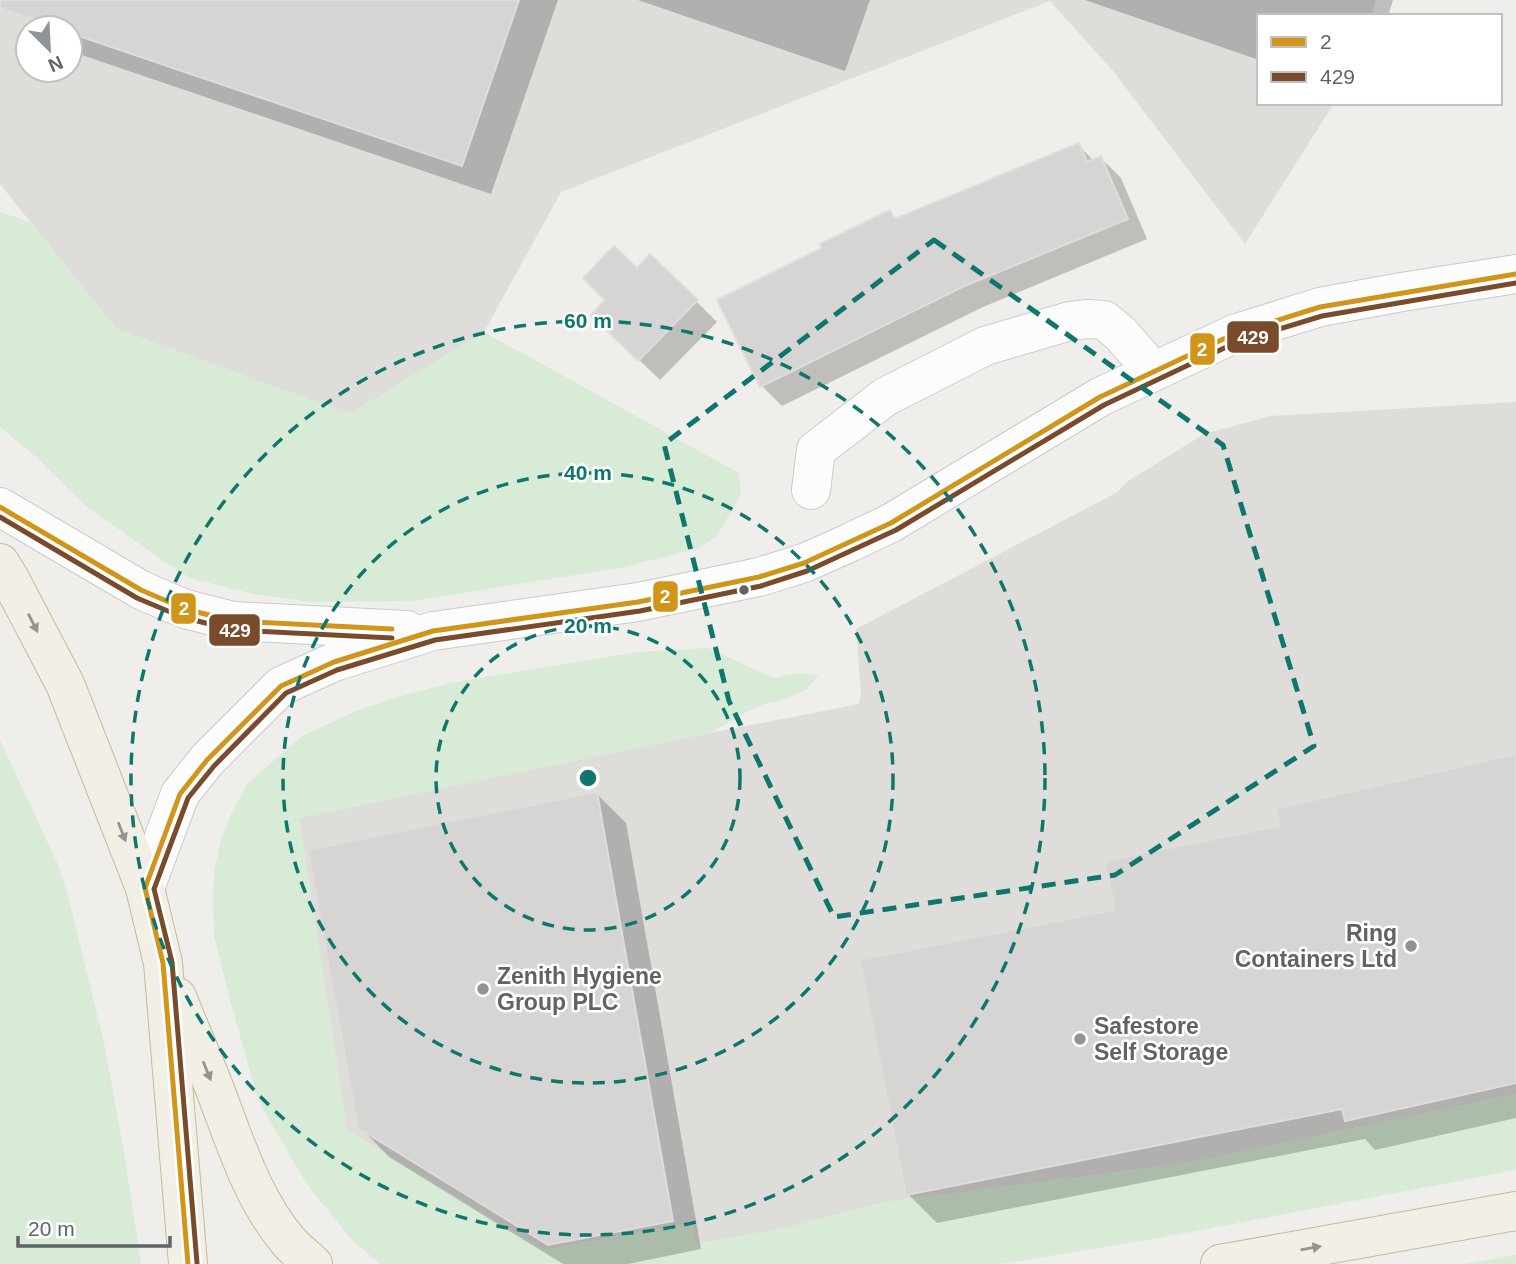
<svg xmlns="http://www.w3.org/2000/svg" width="1516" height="1264" font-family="Arial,sans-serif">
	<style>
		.industrial { fill: #dfddda; fill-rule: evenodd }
		.green { fill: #d8ebd6 }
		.shadow { fill: #0003 }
		.building { fill: #d6d5d3; stroke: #deddd9; stroke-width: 2 }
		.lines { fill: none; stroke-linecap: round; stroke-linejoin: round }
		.minor-casing { stroke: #cbcccc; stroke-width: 40 }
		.secondary-casing { stroke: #cacacb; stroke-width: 40 }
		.trunk-casing { stroke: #c8b996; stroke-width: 40 }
		.minor { stroke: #fdfcfc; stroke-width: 38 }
		.secondary { stroke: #fdfcfc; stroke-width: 38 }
		.trunk { stroke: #f2f0e6; stroke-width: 38 }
		.bus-1-casing { stroke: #fff; stroke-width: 10 }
		.bus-2-casing { stroke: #fff; stroke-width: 10 }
		.bus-1 { stroke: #d1951a; stroke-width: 5 }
		.bus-2 { stroke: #7a4b2a; stroke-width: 5 }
		.oneway { fill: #929494 }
		.marked { fill: none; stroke: #0f766e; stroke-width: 5; stroke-dasharray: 14 9; stroke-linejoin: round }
		.ring { fill: none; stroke: #0f766e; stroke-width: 3.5; stroke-dasharray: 12 9 }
		.bus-dot { fill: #5f6368; stroke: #fff; stroke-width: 2.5 }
		.poi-dot { fill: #919496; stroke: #fff; stroke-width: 2.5 }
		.labels { text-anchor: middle; stroke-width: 5; stroke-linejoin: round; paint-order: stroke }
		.poi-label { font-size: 23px; font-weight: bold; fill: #5f6368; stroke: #fff; text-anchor: start }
		.centre { fill: #0f766e; stroke: #fff; stroke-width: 3.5 }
		.ring-label { font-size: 21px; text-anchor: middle; font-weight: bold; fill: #0f766e; stroke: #fff; stroke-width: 5; stroke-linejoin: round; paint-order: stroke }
		.line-badge { stroke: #fff; stroke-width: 2.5 }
		.badge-label { font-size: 19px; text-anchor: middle; font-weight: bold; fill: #fff }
	</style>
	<rect width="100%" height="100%" fill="#efeeea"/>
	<g class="industrial">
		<path d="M 0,0 L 1376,0 L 1371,16 L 1259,16 L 1259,103 L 1334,103 L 1245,244 L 1113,71 L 1050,1 L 561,192 L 484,332 L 350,414 L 116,329 L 0,184 ZM 28,28 L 70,28 L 70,70 L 28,70 Z"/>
		<path d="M 1516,402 L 1516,1094 L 1187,1163 L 886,1202 L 786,1228 L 696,1244 L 691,1223 L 544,1250 L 347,1130 L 299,818 L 623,750 L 859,704 L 861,694 L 856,629 L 1116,493 L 1128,481 L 1204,434 L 1271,416 Z"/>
	</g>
	<g class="green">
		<path d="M 0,212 L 30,222 L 116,329 L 350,414 L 484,332 L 739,473 L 741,494 L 717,536 L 697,549 L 619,568 L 414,601 L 310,602 L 254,594 L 190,578 L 162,560 L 86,506 L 36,457 L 0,427 Z"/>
		<path d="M 708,648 L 773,678 L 797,673 L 818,675 L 806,690 L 786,699 L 767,703 L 742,714 L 711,733 L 299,818 L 347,1130 L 544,1250 L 692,1223 L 696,1244 L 786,1228 L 886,1202 L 1187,1163 L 1516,1094 L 1516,1170 L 1153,1239 L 1000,1264 L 380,1264 L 352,1240 L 306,1183 L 263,1109 L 256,1093 L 232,1007 L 214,935 L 213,901 L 214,872 L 221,839 L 232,812 L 248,783 L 286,750 L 302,736 L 354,712 L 397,697 L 455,682 L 638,652 Z"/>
		<path d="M 0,740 L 58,865 L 68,896 L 104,1043 L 123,1146 L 141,1264 L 0,1264 Z"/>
		<path d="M 1516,1255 L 1516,1264 L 1465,1264 Z"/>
	</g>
	<g class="shadow">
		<path d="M 47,0 L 558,0 L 491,194 L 70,51 L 70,28 L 47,28 L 40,21 Z"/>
		<path d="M 638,0 L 870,0 L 845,71 Z"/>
		<path d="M 1085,0 L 1393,0 L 1388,16 L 1259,16 L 1259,60 Z"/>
		<path d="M 1078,145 L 1094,161 L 1101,158 L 1121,178 L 1147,239 L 983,307 L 782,406 L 762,386 L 824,249 L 890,212 L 897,220 Z"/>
		<path d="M 651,256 L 717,322 L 660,380 L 593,315 Z"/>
		<path d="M 1516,755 L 1516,1118 L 1375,1150 L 1365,1139 L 937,1223 L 908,1194 L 1117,911 L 1282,828 Z"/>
		<path d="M 597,794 L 626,823 L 701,1249 L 628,1264 L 563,1264 L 389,1157 L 360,1127 Z"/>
	</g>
	<g class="building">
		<path d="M 0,0 L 519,0 L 462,166 L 70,33 L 70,28 L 56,28 L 0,8 Z"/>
		<path d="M 1079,143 L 1087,162 L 1101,156 L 1128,219 L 962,287 L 760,387 L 717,300 L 822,248 L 820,244 L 890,210 L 895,219 Z"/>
		<path d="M 614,246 L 637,268 L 650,254 L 698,300 L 638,361 L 591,315 L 605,300 L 583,278 Z"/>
		<path d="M 1516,754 L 1516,1083 L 1345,1121 L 1342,1109 L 906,1195 L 860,960 L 1115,910 L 1105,861 L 1280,826 L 1276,809 Z"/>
		<path d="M 597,792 L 673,1221 L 548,1245 L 358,1128 L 308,850 Z"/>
	</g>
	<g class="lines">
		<defs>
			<path id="minor" d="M 811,490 L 816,450 L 885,397 L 985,346 L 1070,321 L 1088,319 L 1104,320 L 1121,334 L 1153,371"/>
			<g id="secondary">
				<path d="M 0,507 L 141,590 L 185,609 L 233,621 L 407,630"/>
				<path d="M 145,888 L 180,794 L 207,760 L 281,686 L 334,662 L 433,631 L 638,602 L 759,577 L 804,563 L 849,543 L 891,523 L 1100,397 L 1234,334 L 1320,307 L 1402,292 L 1516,274"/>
			</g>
			<g id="trunk">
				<path d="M 0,563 L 11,581 L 65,684 L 145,888 L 163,963 L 188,1264"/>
				<path d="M 177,997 C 189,1027 202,1057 214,1087 C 235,1141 251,1197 289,1242 C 296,1250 305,1257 313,1264"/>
				<path d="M 1220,1264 L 1516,1211"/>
			</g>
		</defs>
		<use href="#minor" class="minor-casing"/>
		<use href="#secondary" class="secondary-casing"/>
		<use href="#trunk" class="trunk-casing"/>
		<use href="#minor" class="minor"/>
		<use href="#secondary" class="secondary"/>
		<use href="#trunk" class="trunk"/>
		<defs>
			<g id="bus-1">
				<path d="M 0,507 L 141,590 L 185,609 L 233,621 L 392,629"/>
				<path d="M 188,1264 L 163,963 L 145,888 L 180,794 L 207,760 L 281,686 L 334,662 L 433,631 L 638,602 L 759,577 L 804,563 L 891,523 L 1100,397 L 1234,334 L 1320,307 L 1516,274"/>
			</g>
			<g id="bus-2">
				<path d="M 0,517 L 137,598 L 182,617 L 233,630 L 392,638"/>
				<path d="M 197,1263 L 172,962 L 154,889 L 188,798 L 214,766 L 286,693 L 337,670 L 435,640 L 640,611 L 761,586 L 807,571 L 896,530 L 1104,405 L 1237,342 L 1322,316 L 1516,283"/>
			</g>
		</defs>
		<use href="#bus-1" class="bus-1-casing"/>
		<use href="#bus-2" class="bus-2-casing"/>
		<use href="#bus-1" class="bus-1"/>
		<use href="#bus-2" class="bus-2"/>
	</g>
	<defs><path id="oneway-solid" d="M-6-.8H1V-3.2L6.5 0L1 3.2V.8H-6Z" transform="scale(1.75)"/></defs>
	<g class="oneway">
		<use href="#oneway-solid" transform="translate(33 623) rotate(63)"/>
		<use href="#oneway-solid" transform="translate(122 832) rotate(69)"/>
		<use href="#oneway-solid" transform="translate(207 1071) rotate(68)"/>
		<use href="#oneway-solid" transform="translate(1311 1248) rotate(-10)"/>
	</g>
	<path class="marked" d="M 934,240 L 1223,445 L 1314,746 L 1115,875 L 834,917 L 729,701 L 664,444 Z"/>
	<g class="ring">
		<circle cx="588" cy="778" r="152"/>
		<circle cx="588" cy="778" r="305"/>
		<circle cx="588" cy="778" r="457"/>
	</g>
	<circle class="bus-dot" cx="744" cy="590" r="6"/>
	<g class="poi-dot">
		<circle cx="1411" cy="946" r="7"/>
		<circle cx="483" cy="989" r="7"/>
		<circle cx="1080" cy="1039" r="7"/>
	</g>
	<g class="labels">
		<g class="poi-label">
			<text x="1397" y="941" text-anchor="end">Ring<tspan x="1397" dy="26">Containers Ltd</tspan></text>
			<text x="497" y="984">Zenith Hygiene<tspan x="497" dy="26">Group PLC</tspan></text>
			<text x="1094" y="1034">Safestore<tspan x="1094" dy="26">Self Storage</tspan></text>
		</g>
	</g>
	<circle cx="588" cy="778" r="10" class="centre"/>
	<g class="ring-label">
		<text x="588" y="328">60 m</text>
		<text x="588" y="480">40 m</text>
		<text x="588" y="633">20 m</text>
	</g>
	<g class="line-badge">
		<rect x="1226" y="320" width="54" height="34" rx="7" fill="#7a4b2a"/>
		<rect x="1189" y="332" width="27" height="34" rx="7" fill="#d1951a"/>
		<rect x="652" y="580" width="27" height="33" rx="7" fill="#d1951a"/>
		<rect x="170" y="592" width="27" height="33" rx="7" fill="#d1951a"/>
		<rect x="208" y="613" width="53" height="34" rx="7" fill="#7a4b2a"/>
	</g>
	<g class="badge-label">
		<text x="1253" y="344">429</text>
		<text x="1202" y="356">2</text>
		<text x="665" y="603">2</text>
		<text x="184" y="615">2</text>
		<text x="235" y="637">429</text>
	</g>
	<rect x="1257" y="14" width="245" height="91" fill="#ffffff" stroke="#bfc1c3" stroke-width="2"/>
	<rect x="1271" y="37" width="35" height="10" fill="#d1951a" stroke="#bfc1c3" stroke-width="2"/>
	<text x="1320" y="49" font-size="21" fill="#5f6368">2</text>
	<rect x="1271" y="72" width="35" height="10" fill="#7a4b2a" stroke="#bfc1c3" stroke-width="2"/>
	<text x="1320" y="84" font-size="21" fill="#5f6368">429</text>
	<g transform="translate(49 49) rotate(156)"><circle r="33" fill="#ffffff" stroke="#bfc1c3" stroke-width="2"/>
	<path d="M0-5L12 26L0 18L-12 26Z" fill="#919496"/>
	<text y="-10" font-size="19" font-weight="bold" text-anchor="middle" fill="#5f6368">N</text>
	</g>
	<path d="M18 1236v10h152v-10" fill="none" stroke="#5f6368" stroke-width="3.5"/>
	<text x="28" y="1236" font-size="21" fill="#5f6368" stroke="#ffffff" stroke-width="5" paint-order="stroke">20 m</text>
</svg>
